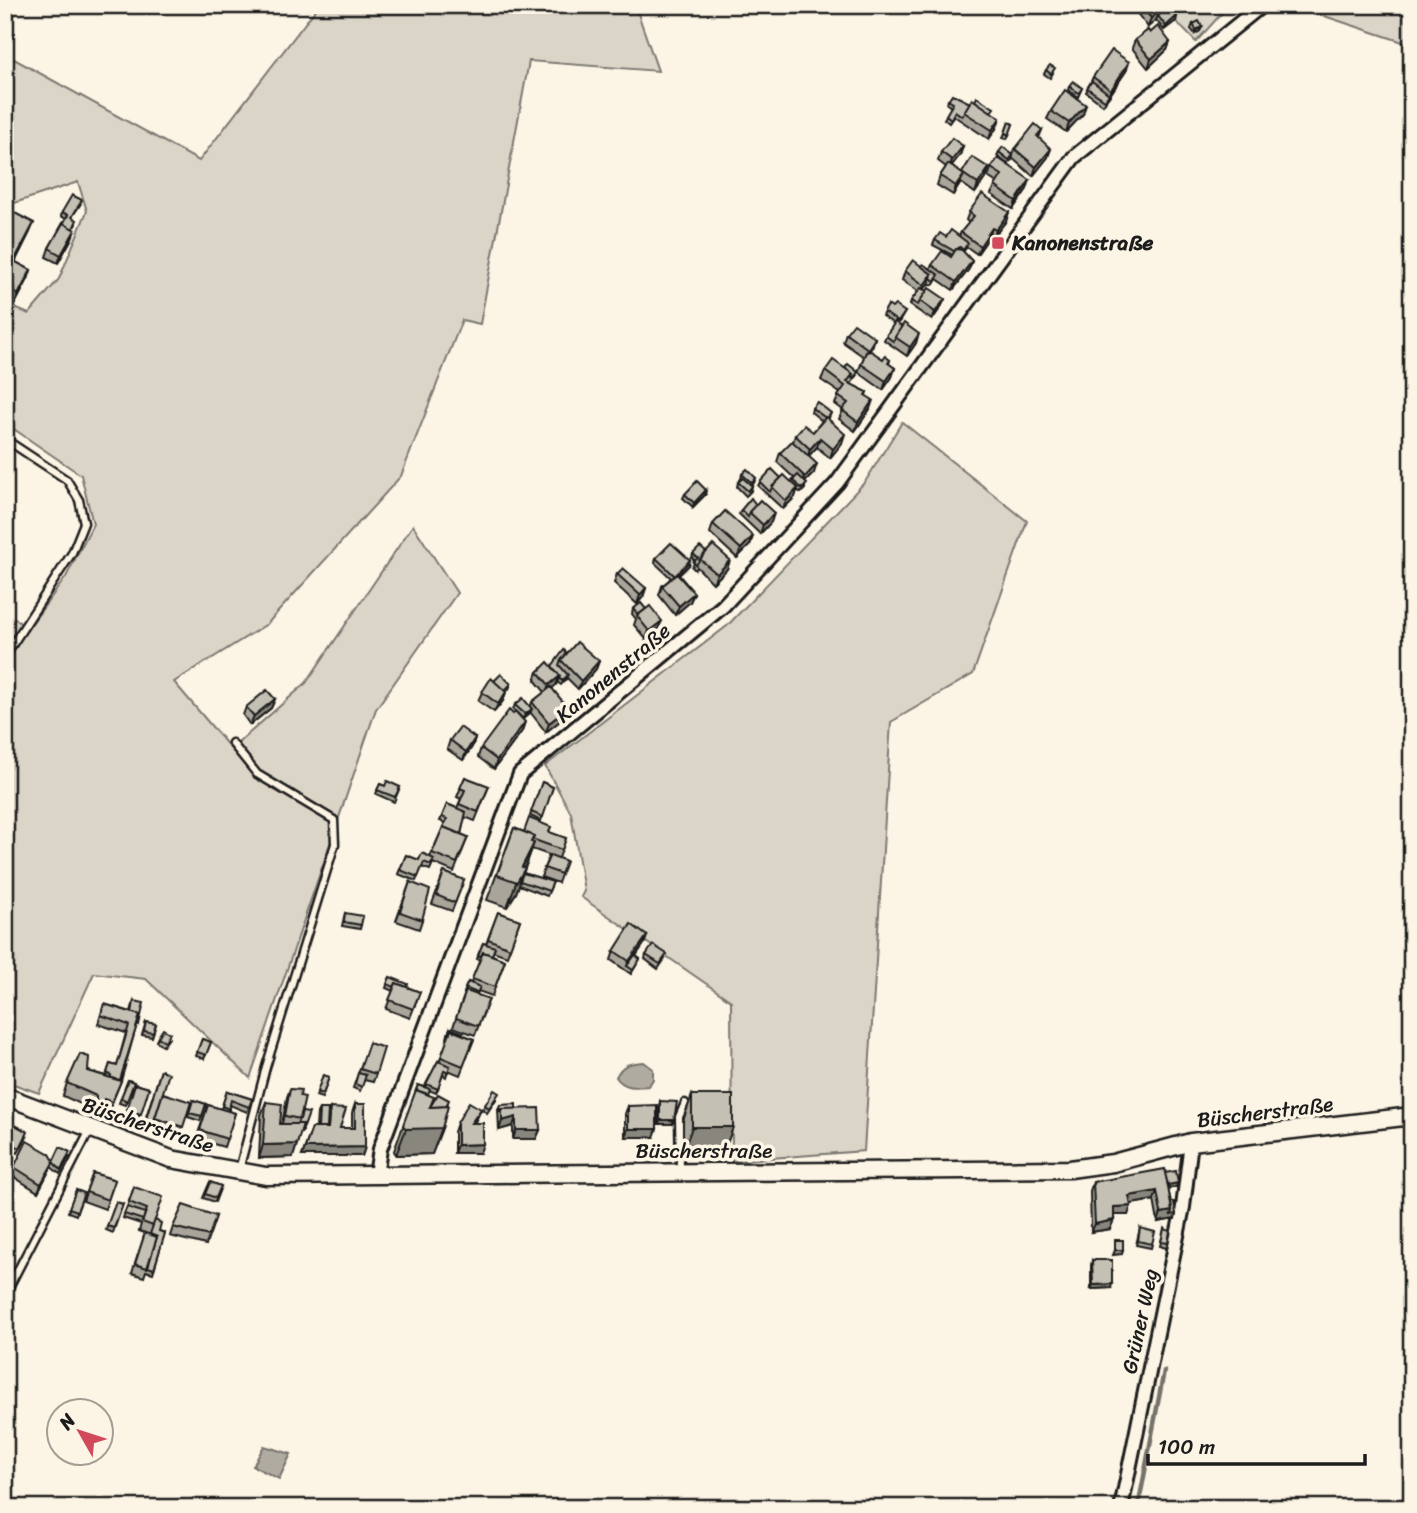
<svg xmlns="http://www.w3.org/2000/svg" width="1417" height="1513" font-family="Sriracha,sans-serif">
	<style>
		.green { fill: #dbd5c8; stroke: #7c7872; stroke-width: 2 }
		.water { fill: #b0aba1; stroke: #75726c; stroke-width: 2 }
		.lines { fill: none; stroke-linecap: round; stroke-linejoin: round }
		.stream { stroke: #75726c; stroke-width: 4.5 }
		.service-casing { stroke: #1c1c1c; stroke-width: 11 }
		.minor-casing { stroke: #1c1c1c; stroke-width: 18 }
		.tertiary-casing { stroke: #1c1c1c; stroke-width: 21 }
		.service { stroke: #fcf5e5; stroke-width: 6 }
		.minor { stroke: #fcf5e5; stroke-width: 12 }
		.tertiary { stroke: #fcf5e5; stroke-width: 16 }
		.wall { fill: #a9a59a; stroke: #1c1c1c; stroke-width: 2 }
		.shaded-wall { fill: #89867d; stroke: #1c1c1c; stroke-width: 2 }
		.building { fill: #c4c0b3; stroke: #1c1c1c; stroke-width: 2 }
		.poi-dot { fill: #d1495b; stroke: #fcf5e5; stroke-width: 2.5 }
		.labels { text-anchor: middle; stroke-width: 7; stroke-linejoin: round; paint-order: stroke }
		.poi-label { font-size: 21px; font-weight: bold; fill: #1c1c1c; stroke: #fcf5e5; text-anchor: start }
		.street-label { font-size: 21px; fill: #1c1c1c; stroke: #fcf5e5 }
	</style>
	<rect width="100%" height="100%" fill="#fcf5e5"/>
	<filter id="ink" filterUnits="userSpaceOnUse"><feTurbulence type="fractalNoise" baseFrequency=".0143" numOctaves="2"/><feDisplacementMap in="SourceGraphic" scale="14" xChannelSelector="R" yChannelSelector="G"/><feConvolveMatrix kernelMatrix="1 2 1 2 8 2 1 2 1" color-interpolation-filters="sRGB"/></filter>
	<g filter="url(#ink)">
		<g class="green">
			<path d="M 319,5 L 635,5 L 658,71 L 529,61 L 480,324 L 462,320 L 401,476 L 267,624 L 174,682 L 231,749 L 306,683 L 413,525 L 457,593 L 376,709 L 250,1078 L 146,979 L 94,973 L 39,1093 L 5,1081 L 5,632 L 15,618 L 27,630 L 66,577 L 93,524 L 81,475 L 5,423 L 5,304 L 29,314 L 59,279 L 87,211 L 78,182 L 5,206 L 5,54 L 199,161 Z"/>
			<path d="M 1160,5 L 1229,5 L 1196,42 Z"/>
			<path d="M 1291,5 L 1412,5 L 1412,45 Z"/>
			<path d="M 902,422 L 1027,521 L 973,674 L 891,722 L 864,1151 L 732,1161 L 731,1001 L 581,897 L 584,891 L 571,813 L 545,766 L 727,626 L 865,482 Z"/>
		</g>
		<g class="water">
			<path d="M 644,1062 L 653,1069 L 653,1079 L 649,1086 C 636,1087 624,1089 616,1077 C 622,1064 630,1063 644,1062 Z"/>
			<path d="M 264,1446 L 291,1454 L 279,1479 L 253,1466 Z"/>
		</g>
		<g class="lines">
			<path class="stream" d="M 1138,1508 L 1164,1371"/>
			<defs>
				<g id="service">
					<path d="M 5,439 L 67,480 L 79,500 L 84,523 L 72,553 L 5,656"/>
					<path d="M 232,743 L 257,774 L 334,820 L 335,844 L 266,1067 L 239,1170"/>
					<path d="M 680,1170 L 679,1117 L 685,1103"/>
					<path d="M 5,1295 L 90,1130"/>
				</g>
				<g id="minor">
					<path d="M 376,1175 L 380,1149 L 520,774 L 723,606 L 837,483 L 1074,157 L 1262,5"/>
					<path d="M 1121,1508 L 1183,1207 L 1191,1142"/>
				</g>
				<path id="tertiary" d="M 5,1096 L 171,1159 L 266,1176 L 1070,1169 L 1113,1163 L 1191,1142 L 1412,1116"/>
			</defs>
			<use href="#service" class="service-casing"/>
			<use href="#minor" class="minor-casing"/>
			<use href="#tertiary" class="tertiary-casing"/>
			<use href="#service" class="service"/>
			<use href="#minor" class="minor"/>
			<use href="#tertiary" class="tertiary"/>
		</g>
		<g class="wall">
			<path d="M 1058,5 L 1067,5 L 1064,14 L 1056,12 Z"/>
			<path d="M 1138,5 L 1170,5 L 1169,6 L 1177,16 L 1176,21 L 1164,30 L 1156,20 L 1148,27 L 1136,12 Z"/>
			<path d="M 1193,24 L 1202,27 L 1200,31 L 1195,34 L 1191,29 Z"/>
			<path d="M 1150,33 L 1170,42 L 1167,50 L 1148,68 L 1132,48 L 1135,40 Z"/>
			<path d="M 1129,62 L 1126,71 L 1103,105 L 1086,92 L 1093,77 Z"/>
			<path d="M 1046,70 L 1053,73 L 1050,78 L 1044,74 Z"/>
			<path d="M 1069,86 L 1082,88 L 1078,97 L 1068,90 Z"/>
			<path d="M 948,100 L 970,103 L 992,113 L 997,127 L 989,139 L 954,116 L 949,123 L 944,119 L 951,107 L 947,104 Z"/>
			<path d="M 1051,111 L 1083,114 L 1066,132 L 1047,119 Z"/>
			<path d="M 1009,122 L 1013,124 L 1007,139 L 1003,138 Z"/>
			<path d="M 1042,130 L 1039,138 L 1048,157 L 1033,176 L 1012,158 L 1015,149 Z"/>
			<path d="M 963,146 L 960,155 L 951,166 L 962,174 L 986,177 L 975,193 L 961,183 L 953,195 L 937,185 L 940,176 L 946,167 L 938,161 L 941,152 Z"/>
			<path d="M 999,152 L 1013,155 L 1012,160 L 1007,164 L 1027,189 L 1013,209 L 991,194 L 997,183 L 988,177 L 991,168 L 1006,163 L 997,156 Z"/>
			<path d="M 80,205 L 72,217 L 76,224 L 73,229 L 72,238 L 58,263 L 46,257 L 49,248 L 66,219 L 61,216 L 62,212 Z"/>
			<path d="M 969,212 L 1009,212 L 1006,221 L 992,239 L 989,237 L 977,254 L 967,247 L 963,252 L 972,261 L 969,269 L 953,290 L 937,279 L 933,285 L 929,283 L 924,290 L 945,299 L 941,307 L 932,320 L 910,305 L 911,301 L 918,291 L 902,280 L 905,271 L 921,266 L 930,269 L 932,265 L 951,257 L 952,255 L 933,245 L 935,240 L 946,237 L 959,236 L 961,232 L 969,223 L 966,220 Z"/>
			<path d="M 5,217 L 30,232 L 15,262 L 31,270 L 28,279 L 15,304 L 5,299 Z"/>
			<path d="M 892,308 L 905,312 L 898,324 L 916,343 L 907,356 L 884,340 L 886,336 L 894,324 L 882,316 L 884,312 Z"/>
			<path d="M 846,333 L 875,338 L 872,347 L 869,351 L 883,359 L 890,360 L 889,364 L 895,368 L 892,377 L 883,390 L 858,372 L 864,357 L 843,342 Z"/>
			<path d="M 845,368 L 857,376 L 851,384 L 850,384 L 867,392 L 866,395 L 870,409 L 855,431 L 839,419 L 843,410 L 835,404 L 840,393 L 821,380 L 825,371 Z"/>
			<path d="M 812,408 L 831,413 L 828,420 L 842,443 L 830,458 L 817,447 L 808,456 L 814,473 L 805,482 L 805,489 L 801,493 L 797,490 L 795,497 L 783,509 L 758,486 L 760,482 L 781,478 L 792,482 L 794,478 L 777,462 L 780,453 L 793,442 L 795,435 L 813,432 L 822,421 L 811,412 Z"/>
			<path d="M 742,474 L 756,478 L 754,483 L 751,486 L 752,486 L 751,491 L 746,496 L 737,487 L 738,482 L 741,479 Z"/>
			<path d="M 685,494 L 705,495 L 693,507 L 683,498 Z"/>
			<path d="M 741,510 L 774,513 L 771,522 L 760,534 L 739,514 Z"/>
			<path d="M 713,524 L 753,536 L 750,545 L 737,558 L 710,533 Z"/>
			<path d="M 706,552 L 730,560 L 727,569 L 713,583 L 697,567 L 695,570 L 692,567 L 695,561 L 692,558 L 693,554 Z"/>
			<path d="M 656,558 L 689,565 L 679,575 L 694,593 L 690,602 L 675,615 L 659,595 L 662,586 L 671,578 L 655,563 Z"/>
			<path d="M 617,574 L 646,588 L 643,597 L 637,604 L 614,583 Z"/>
			<path d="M 633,609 L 658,629 L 646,639 L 634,625 L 636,619 L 632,614 Z"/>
			<path d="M 567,653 L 599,661 L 596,669 L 578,689 L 567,678 L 561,685 L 557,682 L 552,688 L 565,717 L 546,732 L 530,712 L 523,719 L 513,709 L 515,705 L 530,708 L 532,702 L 545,692 L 535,680 L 538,672 L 552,666 Z"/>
			<path d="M 494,681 L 511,684 L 509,689 L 506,692 L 503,701 L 494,712 L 478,701 L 482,692 Z"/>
			<path d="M 275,699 L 271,708 L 250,725 L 243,715 L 246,707 Z"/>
			<path d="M 522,731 L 494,769 L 478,757 L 481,748 Z"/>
			<path d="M 475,738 L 472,747 L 463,760 L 447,749 L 450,740 Z"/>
			<path d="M 465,777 L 489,786 L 475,821 L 465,817 L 461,834 L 468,837 L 454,872 L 433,863 L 430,870 L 422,867 L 416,881 L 398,874 L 406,855 L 419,860 L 430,857 L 445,823 L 440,821 L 447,804 L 457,808 L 461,799 L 457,797 Z"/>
			<path d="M 542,782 L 553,787 L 541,821 L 530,816 Z"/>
			<path d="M 380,784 L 385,786 L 400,787 L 394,802 L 376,794 Z"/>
			<path d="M 514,828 L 524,832 L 549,832 L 566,838 L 559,858 L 566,861 L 558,883 L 541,877 L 549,855 L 532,849 L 523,873 L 553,882 L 547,896 L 519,885 L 516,893 L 507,907 L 487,900 Z"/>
			<path d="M 444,872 L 464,880 L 452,911 L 432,904 Z"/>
			<path d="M 410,882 L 422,920 L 419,929 L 396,921 Z"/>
			<path d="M 498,912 L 520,920 L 507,956 L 493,951 L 492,955 L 505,960 L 492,996 L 478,991 L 477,995 L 489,999 L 475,1035 L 453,1027 L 465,993 L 464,993 L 468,982 L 471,983 L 480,960 L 477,959 L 483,943 L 486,944 Z"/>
			<path d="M 345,913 L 361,925 L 360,929 L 342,926 Z"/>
			<path d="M 647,936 L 644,944 L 636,956 L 640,959 L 631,974 L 611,960 L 614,951 Z"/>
			<path d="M 646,955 L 665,959 L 658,969 L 645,959 Z"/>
			<path d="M 390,977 L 407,987 L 420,992 L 410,1018 L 386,1009 L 393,991 L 386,988 Z"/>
			<path d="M 134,1001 L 140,1020 L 139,1025 L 137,1024 L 121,1081 L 107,1115 L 99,1112 L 97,1117 L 91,1114 L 92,1109 L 63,1096 L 67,1083 L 88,1071 L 106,1076 L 110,1064 L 117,1066 L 126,1033 L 98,1024 L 104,1004 L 131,1012 Z"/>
			<path d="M 146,1022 L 156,1024 L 152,1037 L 142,1035 Z"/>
			<path d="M 450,1028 L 462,1034 L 474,1039 L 460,1075 L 448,1070 L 446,1077 L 443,1075 L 436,1093 L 429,1090 L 428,1093 L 431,1105 L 447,1106 L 442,1128 L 432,1154 L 396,1155 L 394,1151 L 418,1085 L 425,1087 L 438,1061 L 439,1062 L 448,1039 L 447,1038 Z"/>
			<path d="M 158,1037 L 169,1038 L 163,1046 L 156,1041 Z"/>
			<path d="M 202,1039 L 211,1042 L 204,1059 L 196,1056 Z"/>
			<path d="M 369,1043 L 376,1074 L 373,1082 L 364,1080 L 360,1091 L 353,1088 Z"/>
			<path d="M 161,1070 L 158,1107 L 191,1102 L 179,1136 L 152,1127 L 152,1126 L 144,1123 Z"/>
			<path d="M 323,1075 L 329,1077 L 322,1098 L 316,1096 Z"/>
			<path d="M 128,1080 L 134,1082 L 125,1105 L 119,1103 Z"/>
			<path d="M 135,1084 L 149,1088 L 137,1122 L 124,1118 Z"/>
			<path d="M 290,1089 L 300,1096 L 303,1131 L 300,1134 L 293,1157 L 259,1158 L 261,1115 L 266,1102 L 280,1124 L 282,1124 L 287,1097 Z"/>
			<path d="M 227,1091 L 252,1099 L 247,1112 L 230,1105 L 228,1111 L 235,1113 L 224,1147 L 196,1139 L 208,1105 L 221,1109 Z"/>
			<path d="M 692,1095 L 724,1152 L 683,1152 L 683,1121 Z"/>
			<path d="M 497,1098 L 487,1113 L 483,1110 L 485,1105 Z"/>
			<path d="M 193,1100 L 206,1104 L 200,1121 L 188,1117 Z"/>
			<path d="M 660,1101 L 674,1120 L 672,1124 L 659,1124 L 659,1106 Z"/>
			<path d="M 355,1104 L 365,1147 L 362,1156 L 302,1156 L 312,1128 L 316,1128 L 317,1113 L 319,1109 L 328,1111 L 330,1108 L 340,1128 L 352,1128 L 352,1113 Z"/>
			<path d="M 500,1105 L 516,1109 L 540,1130 L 536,1139 L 513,1139 L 513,1126 L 499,1130 L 498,1109 Z"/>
			<path d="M 628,1106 L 654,1137 L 625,1137 L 625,1114 Z"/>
			<path d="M 481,1109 L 477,1118 L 474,1123 L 480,1153 L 454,1153 L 454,1132 L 457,1123 Z"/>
			<path d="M 27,1137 L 18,1153 L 5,1146 L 6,1141 Z"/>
			<path d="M 69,1157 L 60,1174 L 51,1167 L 38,1192 L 11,1175 L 14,1167 Z"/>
			<path d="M 93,1173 L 115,1180 L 105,1209 L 83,1201 Z"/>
			<path d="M 1165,1173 L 1178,1183 L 1176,1187 L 1168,1189 L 1171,1202 L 1176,1214 L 1175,1219 L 1158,1222 L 1154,1200 L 1130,1204 L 1128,1215 L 1114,1215 L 1110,1229 L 1091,1232 L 1090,1191 L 1093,1182 Z"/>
			<path d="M 210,1182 L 221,1186 L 215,1202 L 203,1198 Z"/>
			<path d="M 134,1187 L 159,1231 L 165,1233 L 153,1273 L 146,1271 L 144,1277 L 132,1273 L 145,1233 L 139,1231 L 141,1224 L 123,1218 Z"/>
			<path d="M 76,1190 L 84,1193 L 76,1215 L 68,1212 Z"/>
			<path d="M 116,1202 L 123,1204 L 113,1233 L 106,1230 Z"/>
			<path d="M 216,1216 L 206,1245 L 170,1236 L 173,1227 Z"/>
			<path d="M 1140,1228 L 1152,1244 L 1151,1248 L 1136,1245 Z"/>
			<path d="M 1164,1229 L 1168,1243 L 1166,1248 L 1160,1246 Z"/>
			<path d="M 1092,1260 L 1111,1288 L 1091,1289 L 1091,1265 Z"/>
		</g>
		<g class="shaded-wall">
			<path d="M 1167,5 L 1170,5 L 1168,11 L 1158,16 L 1156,20 L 1148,27 L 1151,18 Z"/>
			<path d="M 1177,16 L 1176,21 L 1164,30 L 1166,26 Z"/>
			<path d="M 1202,27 L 1200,31 L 1195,34 L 1196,30 Z"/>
			<path d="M 1170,42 L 1167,50 L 1148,68 L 1151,59 Z"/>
			<path d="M 1129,62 L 1126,71 L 1108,98 L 1111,90 Z"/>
			<path d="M 1086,105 L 1083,114 L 1066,132 L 1069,123 Z"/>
			<path d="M 1000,118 L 997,127 L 989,139 L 992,130 Z"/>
			<path d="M 963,146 L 960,155 L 949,169 L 952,160 Z"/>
			<path d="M 1051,149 L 1048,157 L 1033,176 L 1036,167 Z"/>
			<path d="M 989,168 L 986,177 L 975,193 L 978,184 Z"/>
			<path d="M 964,175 L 960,183 L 953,195 L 956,186 Z"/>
			<path d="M 1030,180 L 1027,189 L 1013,209 L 1016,201 Z"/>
			<path d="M 1009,212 L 1006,221 L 992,239 L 996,230 Z"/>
			<path d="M 34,223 L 30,232 L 11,270 L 14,261 Z"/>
			<path d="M 992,228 L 989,237 L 977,254 L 980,246 Z"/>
			<path d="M 75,230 L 72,238 L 58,263 L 61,255 Z"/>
			<path d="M 972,261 L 969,269 L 953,290 L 956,282 Z"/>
			<path d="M 31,270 L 28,279 L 15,304 L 18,295 Z"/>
			<path d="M 932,274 L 929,283 L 921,293 L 924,285 Z"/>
			<path d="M 945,299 L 941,307 L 932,320 L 935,312 Z"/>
			<path d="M 919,334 L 916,343 L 907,356 L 910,347 Z"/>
			<path d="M 875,338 L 872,347 L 864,357 L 868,349 Z"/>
			<path d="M 895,368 L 892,377 L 883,390 L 886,381 Z"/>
			<path d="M 873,400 L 870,409 L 855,431 L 858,422 Z"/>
			<path d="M 845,434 L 842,443 L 830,458 L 833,449 Z"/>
			<path d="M 820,438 L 817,447 L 807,458 L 810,449 Z"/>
			<path d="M 817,464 L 814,473 L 802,485 L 805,477 Z"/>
			<path d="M 798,488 L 795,497 L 783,509 L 786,501 Z"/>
			<path d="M 706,490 L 705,495 L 693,507 L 694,503 Z"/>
			<path d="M 774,513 L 771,522 L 760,534 L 763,525 Z"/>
			<path d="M 753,536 L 750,545 L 737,558 L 741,549 Z"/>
			<path d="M 690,560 L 689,565 L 674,580 L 675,576 Z"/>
			<path d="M 730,560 L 727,569 L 713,583 L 717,574 Z"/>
			<path d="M 646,588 L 643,597 L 637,604 L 640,595 Z"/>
			<path d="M 694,593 L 690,602 L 675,615 L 679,606 Z"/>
			<path d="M 662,621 L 658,629 L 646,639 L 649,631 Z"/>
			<path d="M 599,661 L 596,669 L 578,689 L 581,681 Z"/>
			<path d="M 560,676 L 556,685 L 546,694 L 549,685 Z"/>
			<path d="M 506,692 L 503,701 L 494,712 L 498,704 Z"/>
			<path d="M 275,699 L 271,708 L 250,725 L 254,716 Z"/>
			<path d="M 568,708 L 565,717 L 546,732 L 549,723 Z"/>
			<path d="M 532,709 L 530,713 L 523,719 L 525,714 Z"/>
			<path d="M 525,722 L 522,731 L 494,769 L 497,760 Z"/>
			<path d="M 475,738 L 472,747 L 463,760 L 466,752 Z"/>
			<path d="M 534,843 L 516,893 L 507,907 L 522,867 Z"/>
			<path d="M 647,936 L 644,944 L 628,966 L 627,966 L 629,961 Z"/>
			<path d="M 481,1109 L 477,1118 L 468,1132 L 471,1123 Z"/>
			<path d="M 516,1117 L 513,1126 L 499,1130 L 502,1121 Z"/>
			<path d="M 660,1120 L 674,1120 L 672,1124 L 659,1124 Z"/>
			<path d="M 422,1127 L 442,1128 L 432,1154 L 396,1155 L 406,1129 Z"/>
			<path d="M 692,1127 L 733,1127 L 724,1152 L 683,1152 Z"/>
			<path d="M 628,1129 L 657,1129 L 654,1137 L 625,1137 Z"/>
			<path d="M 516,1130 L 540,1130 L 536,1139 L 513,1139 Z"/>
			<path d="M 297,1144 L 293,1157 L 259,1158 L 263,1145 Z"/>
			<path d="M 483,1144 L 480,1153 L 454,1153 L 457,1145 Z"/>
			<path d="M 365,1147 L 362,1156 L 302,1156 L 305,1148 Z"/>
			<path d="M 54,1161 L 50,1169 L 38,1192 L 41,1184 Z"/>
			<path d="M 1178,1183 L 1176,1187 L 1164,1190 L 1165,1185 Z"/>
			<path d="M 1157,1191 L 1154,1200 L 1126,1205 L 1129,1196 Z"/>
			<path d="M 1131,1206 L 1128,1215 L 1111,1215 L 1114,1207 Z"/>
			<path d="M 1172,1211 L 1176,1214 L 1175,1219 L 1158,1222 L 1161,1213 Z"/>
			<path d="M 1114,1220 L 1110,1229 L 1091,1232 L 1095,1224 Z"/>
			<path d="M 1115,1250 L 1123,1250 L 1122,1254 L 1113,1255 Z"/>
			<path d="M 1112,1284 L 1111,1288 L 1091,1289 L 1093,1285 Z"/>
		</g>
		<g class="building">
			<path d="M 1059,5 L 1067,5 L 1066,10 L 1058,8 Z"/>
			<path d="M 1140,5 L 1167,5 L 1151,18 Z"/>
			<path d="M 1169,6 L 1177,16 L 1166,26 L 1158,16 Z"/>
			<path d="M 1199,21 L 1202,27 L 1196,30 L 1193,24 Z"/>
			<path d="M 1158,26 L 1170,42 L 1151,59 L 1135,40 L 1148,30 L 1150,33 Z"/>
			<path d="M 1112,50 L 1129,62 L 1111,90 L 1093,77 Z"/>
			<path d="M 1050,65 L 1055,68 L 1051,74 L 1046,70 Z"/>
			<path d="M 1073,81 L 1082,88 L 1079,93 L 1069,86 Z"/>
			<path d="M 1092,81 L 1109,94 L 1105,100 L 1087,88 Z"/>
			<path d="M 1065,90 L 1086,105 L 1069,123 L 1051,111 Z"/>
			<path d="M 952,94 L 970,103 L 962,116 L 955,111 L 951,119 L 946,115 L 953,103 L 948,100 Z"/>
			<path d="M 977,97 L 994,108 L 991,112 L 975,101 Z"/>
			<path d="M 972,99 L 1000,118 L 992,130 L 964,112 Z"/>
			<path d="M 1009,122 L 1013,124 L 1009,135 L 1005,133 Z"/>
			<path d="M 1035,124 L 1042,130 L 1037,136 L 1051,149 L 1036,167 L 1015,149 Z"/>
			<path d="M 952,138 L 963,146 L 952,160 L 941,152 Z"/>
			<path d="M 1003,147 L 1013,155 L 1009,160 L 999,152 Z"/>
			<path d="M 972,157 L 989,168 L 978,184 L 962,173 Z"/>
			<path d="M 998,158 L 1030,180 L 1016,201 L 995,186 L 1002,175 L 991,168 Z"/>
			<path d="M 948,164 L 964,175 L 956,186 L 940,176 Z"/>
			<path d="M 982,194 L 1009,212 L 996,230 L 992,228 L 980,246 L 961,232 L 974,216 L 969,212 Z"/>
			<path d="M 72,195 L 82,200 L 72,217 L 77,220 L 73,229 L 63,224 L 68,215 L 62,212 Z"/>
			<path d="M 9,210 L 34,223 L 14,261 L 31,270 L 18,295 L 5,288 L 5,217 Z"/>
			<path d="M 63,223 L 75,230 L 61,255 L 49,248 Z"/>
			<path d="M 951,230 L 968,243 L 963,250 L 960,247 L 954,251 L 935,240 L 940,233 L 946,237 Z"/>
			<path d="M 956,249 L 962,250 L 972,261 L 956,282 L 932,265 L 942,251 L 951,257 Z"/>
			<path d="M 913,260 L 932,274 L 924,285 L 905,271 Z"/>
			<path d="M 923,264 L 939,275 L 935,281 L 931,278 L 932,274 L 921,266 Z"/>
			<path d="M 921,288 L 927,291 L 920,301 L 918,305 L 911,301 Z"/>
			<path d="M 929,288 L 945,299 L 935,312 L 920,301 Z"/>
			<path d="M 888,305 L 892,308 L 895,305 L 905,312 L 898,322 L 884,312 Z"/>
			<path d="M 895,322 L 902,327 L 893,341 L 886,336 Z"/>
			<path d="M 854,323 L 875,338 L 868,349 L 846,333 Z"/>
			<path d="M 904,323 L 919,334 L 910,347 L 895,337 Z"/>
			<path d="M 871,351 L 883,359 L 885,356 L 890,360 L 888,363 L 895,368 L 886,381 L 861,364 L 866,352 Z"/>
			<path d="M 833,360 L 853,374 L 847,382 L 867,392 L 865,395 L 873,400 L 858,422 L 842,410 L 848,403 L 838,396 L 845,386 L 825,371 Z"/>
			<path d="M 848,364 L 858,372 L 853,379 L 852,378 L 853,374 L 845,368 Z"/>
			<path d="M 817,402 L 831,413 L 827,419 L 812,408 Z"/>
			<path d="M 826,417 L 845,434 L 833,449 L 820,438 L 810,449 L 795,435 L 804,425 L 813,432 Z"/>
			<path d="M 792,441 L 817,464 L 805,477 L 780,453 Z"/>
			<path d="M 747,469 L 756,478 L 752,483 L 742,474 Z"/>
			<path d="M 772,469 L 781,478 L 772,487 L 770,492 L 760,482 Z"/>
			<path d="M 784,475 L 798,488 L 786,501 L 772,487 Z"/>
			<path d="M 798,475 L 807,484 L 802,489 L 793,480 Z"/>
			<path d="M 743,478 L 752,486 L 748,491 L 738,482 Z"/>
			<path d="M 697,481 L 706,490 L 694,503 L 685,494 Z"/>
			<path d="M 751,498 L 756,505 L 749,512 L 748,517 L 741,510 Z"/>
			<path d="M 760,500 L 774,513 L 763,525 L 749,512 Z"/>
			<path d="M 725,511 L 753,536 L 741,549 L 713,524 Z"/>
			<path d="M 671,543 L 690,560 L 675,576 L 656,558 Z"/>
			<path d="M 713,545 L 730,560 L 717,574 L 700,559 Z"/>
			<path d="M 700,547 L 706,552 L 700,559 L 696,565 L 693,562 L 698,558 L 693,554 Z"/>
			<path d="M 623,568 L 646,588 L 640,595 L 617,574 Z"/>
			<path d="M 677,574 L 694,593 L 679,606 L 662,586 Z"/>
			<path d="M 641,603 L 646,609 L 638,615 L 633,609 Z"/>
			<path d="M 650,606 L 662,621 L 649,631 L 637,616 Z"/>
			<path d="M 577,642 L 599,661 L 581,681 L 561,660 Z"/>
			<path d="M 564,650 L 567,653 L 561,660 L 559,665 L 568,675 L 562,681 L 559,678 L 560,676 L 552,666 Z"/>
			<path d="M 548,662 L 560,676 L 549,685 L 538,672 Z"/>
			<path d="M 501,674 L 511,684 L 504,691 L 494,681 Z"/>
			<path d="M 491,678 L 506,692 L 498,704 L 482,692 Z"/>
			<path d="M 551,687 L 568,708 L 549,723 L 532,702 Z"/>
			<path d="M 267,690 L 275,699 L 254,716 L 246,707 Z"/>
			<path d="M 523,698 L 532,709 L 525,714 L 515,705 Z"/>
			<path d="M 509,710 L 513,714 L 515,711 L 525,722 L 497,760 L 481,748 Z"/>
			<path d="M 460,727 L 475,738 L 466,752 L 450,740 Z"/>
			<path d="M 465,777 L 489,786 L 478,812 L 459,804 L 465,790 L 460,788 Z"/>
			<path d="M 387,781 L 400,787 L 395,797 L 377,790 L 380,784 L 385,786 Z"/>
			<path d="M 542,782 L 553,787 L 543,817 L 531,812 Z"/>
			<path d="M 447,804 L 466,812 L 461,834 L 443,827 L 447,819 L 442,817 Z"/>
			<path d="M 529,818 L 551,827 L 549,832 L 566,838 L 562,850 L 532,839 L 534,836 L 524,832 Z"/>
			<path d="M 443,827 L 468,837 L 457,863 L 432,853 Z"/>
			<path d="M 514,828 L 534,836 L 531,842 L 534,843 L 522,867 L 525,868 L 517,882 L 497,875 Z"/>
			<path d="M 422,853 L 434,859 L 431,865 L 424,862 L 418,877 L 400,870 L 406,855 L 419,860 Z"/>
			<path d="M 550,855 L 566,861 L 561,874 L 544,868 Z"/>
			<path d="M 444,872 L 464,880 L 455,903 L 436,895 Z"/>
			<path d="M 523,873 L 553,882 L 549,891 L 520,881 Z"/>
			<path d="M 410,882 L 430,890 L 422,920 L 400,912 Z"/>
			<path d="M 498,912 L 520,920 L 510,948 L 488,939 Z"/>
			<path d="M 345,913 L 363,916 L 361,925 L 344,922 Z"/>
			<path d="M 631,924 L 647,936 L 629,961 L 614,951 Z"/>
			<path d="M 483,943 L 495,947 L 492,955 L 483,952 L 481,956 L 478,955 Z"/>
			<path d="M 653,945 L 667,954 L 660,964 L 646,955 Z"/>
			<path d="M 483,952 L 505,960 L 495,987 L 472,979 Z"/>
			<path d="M 635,955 L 640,959 L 633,970 L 627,966 Z"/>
			<path d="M 390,977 L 408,984 L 407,987 L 396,983 L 395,987 L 387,984 Z"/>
			<path d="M 468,982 L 480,987 L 477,993 L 465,988 Z"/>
			<path d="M 396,983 L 420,992 L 413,1009 L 389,1000 Z"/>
			<path d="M 466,991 L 489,999 L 478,1026 L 456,1018 Z"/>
			<path d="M 134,1001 L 144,1003 L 140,1020 L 139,1020 L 140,1015 L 132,1013 Z"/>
			<path d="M 104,1004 L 140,1015 L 120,1080 L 111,1078 L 111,1075 L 107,1073 L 110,1064 L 117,1066 L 129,1025 L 101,1015 Z"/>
			<path d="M 146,1022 L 156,1024 L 153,1033 L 144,1031 Z"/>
			<path d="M 450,1028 L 463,1033 L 462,1034 L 451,1030 L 450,1035 L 448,1034 Z"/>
			<path d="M 163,1029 L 170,1033 L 165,1041 L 158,1037 Z"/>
			<path d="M 451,1030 L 474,1039 L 463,1066 L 441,1057 Z"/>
			<path d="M 202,1039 L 211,1042 L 206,1055 L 197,1052 Z"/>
			<path d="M 369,1043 L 384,1048 L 376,1074 L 360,1069 Z"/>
			<path d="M 80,1054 L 89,1057 L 88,1071 L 121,1081 L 112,1102 L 104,1099 L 102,1104 L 96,1101 L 96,1096 L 67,1083 Z"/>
			<path d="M 438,1061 L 450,1066 L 448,1072 L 444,1071 L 438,1089 L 426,1084 Z"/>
			<path d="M 161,1070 L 169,1073 L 154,1121 L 146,1119 Z"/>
			<path d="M 358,1073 L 366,1075 L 362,1087 L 355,1084 Z"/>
			<path d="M 323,1075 L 329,1077 L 323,1094 L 317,1092 Z"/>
			<path d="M 128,1080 L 134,1082 L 127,1101 L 121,1098 Z"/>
			<path d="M 135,1084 L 149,1088 L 141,1114 L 127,1110 Z"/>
			<path d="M 418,1085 L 430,1089 L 428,1094 L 416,1090 Z"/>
			<path d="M 290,1089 L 301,1090 L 300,1096 L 305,1097 L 300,1119 L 285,1116 Z"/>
			<path d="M 416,1090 L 434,1097 L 430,1107 L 448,1106 L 442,1128 L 406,1129 L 403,1125 Z"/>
			<path d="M 494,1090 L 499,1093 L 489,1108 L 485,1105 Z"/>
			<path d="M 227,1091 L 252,1099 L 249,1107 L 231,1100 L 229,1109 L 222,1106 Z"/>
			<path d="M 163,1093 L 191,1102 L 183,1127 L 155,1118 Z"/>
			<path d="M 438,1094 L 449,1100 L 446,1106 L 430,1107 Z"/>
			<rect x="692" y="1095" width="41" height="32"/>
			<path d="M 193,1100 L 206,1104 L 202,1116 L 189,1113 Z"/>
			<path d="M 660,1101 L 677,1102 L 674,1120 L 660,1120 Z"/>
			<path d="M 266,1102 L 282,1104 L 280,1124 L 303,1124 L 297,1144 L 263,1145 Z"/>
			<path d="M 469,1102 L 481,1109 L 471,1123 L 483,1123 L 483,1144 L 457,1145 L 457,1123 Z"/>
			<path d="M 355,1104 L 365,1104 L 365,1147 L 305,1148 L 312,1128 L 328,1128 L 330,1108 L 346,1109 L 340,1128 L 355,1128 Z"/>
			<path d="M 516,1104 L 516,1109 L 502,1109 L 500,1113 L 500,1105 Z"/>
			<path d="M 208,1105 L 235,1113 L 227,1139 L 200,1130 Z"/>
			<path d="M 657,1105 L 657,1129 L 628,1129 L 628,1106 Z"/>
			<path d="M 539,1108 L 540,1130 L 516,1130 L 516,1117 L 502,1121 L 502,1109 Z"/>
			<path d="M 319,1109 L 328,1109 L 327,1128 L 318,1128 Z"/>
			<path d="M 302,1112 L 309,1113 L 304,1127 L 301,1131 L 303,1124 L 297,1124 L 299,1119 L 300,1119 Z"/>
			<path d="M 15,1125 L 28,1132 L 20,1148 L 6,1141 Z"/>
			<path d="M 27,1141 L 50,1154 L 54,1161 L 41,1184 L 14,1167 Z"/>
			<path d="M 60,1147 L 70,1152 L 61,1170 L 53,1162 Z"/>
			<path d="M 1165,1169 L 1172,1211 L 1161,1213 L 1157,1191 L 1129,1196 L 1131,1206 L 1114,1207 L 1114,1220 L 1095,1224 L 1093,1182 Z"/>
			<path d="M 1176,1171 L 1178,1183 L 1168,1185 L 1165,1173 Z"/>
			<path d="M 93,1173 L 115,1180 L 108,1200 L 86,1192 Z"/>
			<path d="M 210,1182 L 221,1186 L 216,1198 L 205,1194 Z"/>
			<path d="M 134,1187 L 163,1197 L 153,1226 L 142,1222 L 147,1209 L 129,1202 Z"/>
			<path d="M 76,1190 L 84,1193 L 77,1211 L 69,1208 Z"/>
			<path d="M 116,1202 L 123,1204 L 114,1228 L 107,1226 Z"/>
			<path d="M 1171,1202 L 1174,1202 L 1176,1214 L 1171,1215 L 1172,1211 Z"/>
			<path d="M 183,1205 L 216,1216 L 209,1236 L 173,1227 Z"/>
			<path d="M 127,1207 L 145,1213 L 143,1220 L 124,1214 Z"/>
			<path d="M 155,1220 L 161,1223 L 159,1231 L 165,1233 L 154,1269 L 148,1267 L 157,1237 L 150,1234 Z"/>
			<path d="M 1140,1228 L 1155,1232 L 1152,1244 L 1138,1241 Z"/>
			<path d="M 1164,1229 L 1170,1231 L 1168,1243 L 1161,1242 Z"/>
			<path d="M 145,1233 L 157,1237 L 147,1268 L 135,1264 Z"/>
			<rect x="1115" y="1240" width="8" height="10"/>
			<path d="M 1092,1260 L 1112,1260 L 1112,1284 L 1093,1285 Z"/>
		</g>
	</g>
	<rect class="poi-dot" x="991" y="236" width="14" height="14" rx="3.5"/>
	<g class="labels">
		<g class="poi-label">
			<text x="1012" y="250">Kanonenstraße</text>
		</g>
		<g class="street-label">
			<text transform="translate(613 673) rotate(-40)" y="7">Kanonenstraße</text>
			<text transform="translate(1265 1112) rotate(-7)" y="7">Büscherstraße</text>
			<text transform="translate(148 1125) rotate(18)" y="7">Büscherstraße</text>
			<text x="704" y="1158">Büscherstraße</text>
			<text transform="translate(1140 1321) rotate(-78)" y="7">Grüner Weg</text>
		</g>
	</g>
	<rect width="1417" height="1513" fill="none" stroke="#fcf5e5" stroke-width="28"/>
	<rect x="14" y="14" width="1389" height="1485" fill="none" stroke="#1c1c1c" stroke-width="2.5" filter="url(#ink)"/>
	<g transform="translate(80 1432) rotate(309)"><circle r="33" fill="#fcf5e5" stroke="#a29e95" stroke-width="2"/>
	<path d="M0-5L12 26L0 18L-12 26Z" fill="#d1495b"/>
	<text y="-10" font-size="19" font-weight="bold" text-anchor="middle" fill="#1c1c1c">N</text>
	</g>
	<path d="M1148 1454v10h217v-10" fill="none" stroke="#1c1c1c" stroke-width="3.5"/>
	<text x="1158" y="1454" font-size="21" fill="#1c1c1c" stroke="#fcf5e5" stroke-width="5" paint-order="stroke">100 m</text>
</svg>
